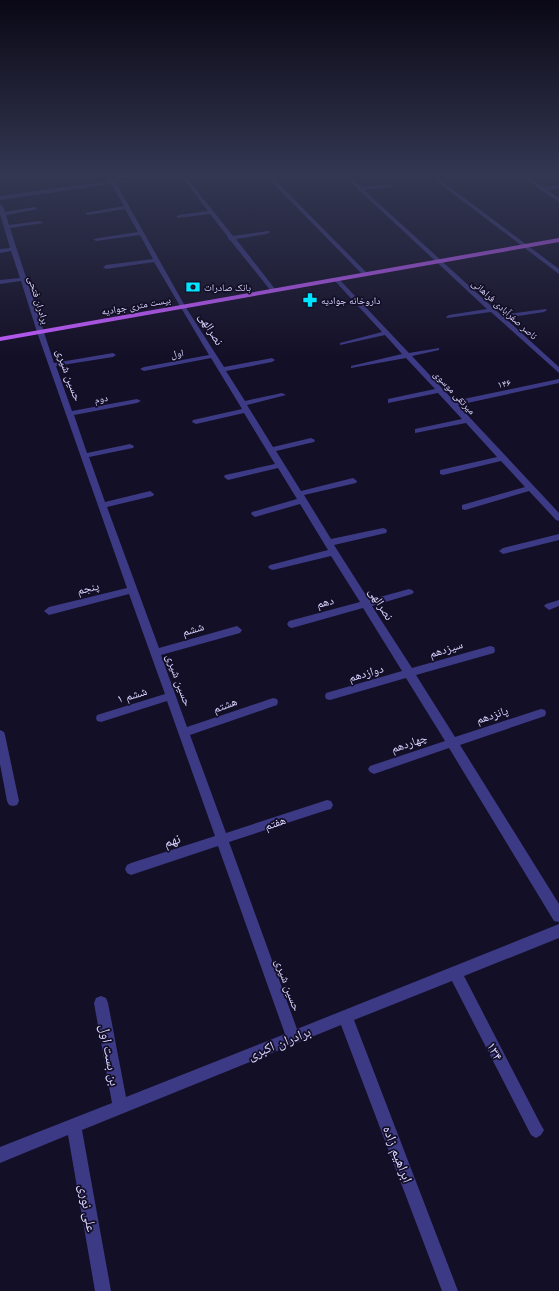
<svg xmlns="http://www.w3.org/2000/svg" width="559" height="1291" font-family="'Noto Sans','Noto Naskh Arabic',sans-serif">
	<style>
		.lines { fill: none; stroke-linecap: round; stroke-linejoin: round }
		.minor { fill: #3d3a85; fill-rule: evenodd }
		.major { fill: #c25bff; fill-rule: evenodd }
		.labels { text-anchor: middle; stroke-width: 3.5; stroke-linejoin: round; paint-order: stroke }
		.far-poi-label { font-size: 10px; fill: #d9d4ff; stroke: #130f26; text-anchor: start }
		.far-street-label { font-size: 10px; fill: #d9d4ff; stroke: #130f26 }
		.street-label { font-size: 12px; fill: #d9d4ff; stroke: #130f26 }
		.near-street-label { font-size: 14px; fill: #d9d4ff; stroke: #130f26 }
	</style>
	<rect width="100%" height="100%" fill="#130f26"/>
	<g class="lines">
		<g class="minor">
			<path d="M 108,177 L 112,177 L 114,181 L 153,177 L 116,183 L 185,306 L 224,367 L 272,358 L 275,360 L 272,362 L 226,371 L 245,401 L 282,393 L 286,395 L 247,405 L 273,447 L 311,438 L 315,440 L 314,442 L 276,451 L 301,491 L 353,478 L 357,481 L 356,483 L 304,495 L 331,539 L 383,528 L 386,529 L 387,531 L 386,533 L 334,545 L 369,600 L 409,589 L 412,590 L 414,592 L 412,594 L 372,606 L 412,668 L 490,646 L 494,647 L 495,650 L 494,653 L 416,675 L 455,737 L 541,709 L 545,710 L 546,713 L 545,716 L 460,745 L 559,904 L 559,922 L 554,921 L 449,748 L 374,774 L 370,772 L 368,769 L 370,766 L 445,741 L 406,678 L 330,700 L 326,699 L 325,696 L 326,693 L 402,671 L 363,608 L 292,628 L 289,627 L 287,624 L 289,621 L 360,602 L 331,556 L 273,570 L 270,569 L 268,567 L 270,565 L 328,550 L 300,504 L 255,517 L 251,514 L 252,512 L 297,499 L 278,468 L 228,480 L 224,477 L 225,475 L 275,464 L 244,413 L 196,424 L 192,422 L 193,420 L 242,409 L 211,358 L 144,371 L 140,369 L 144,367 L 209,355 L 154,262 L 106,269 L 103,267 L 106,265 L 153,259 L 140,235 L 96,241 L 93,239 L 138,232 L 125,209 L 88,215 L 85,213 L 124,206 L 111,184 L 0,200 L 0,196 L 110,181 Z"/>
			<path d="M 182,177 L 186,177 L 233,236 L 269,231 L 270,232 L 267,234 L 236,239 L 275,289 L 275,291 L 271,291 L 230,240 L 228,239 L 228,237 L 210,214 L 177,218 L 177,216 L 179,215 L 208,211 Z"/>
			<path d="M 267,177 L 272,177 L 367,273 L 367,275 L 363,275 Z"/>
			<path d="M 345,177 L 350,177 L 361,187 L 392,184 L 390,187 L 364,190 L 501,315 L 546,309 L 547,310 L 544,312 L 505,318 L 559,367 L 559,373 L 491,312 L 447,318 L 446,317 L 449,315 L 487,309 Z"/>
			<path d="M 431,177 L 436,177 L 559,269 L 559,274 Z"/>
			<path d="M 522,177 L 527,177 L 543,187 L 559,185 L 559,189 L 547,190 L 559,198 L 559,202 Z"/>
			<path d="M 0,204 L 3,206 L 5,212 L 35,207 L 38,209 L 6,215 L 9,225 L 40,221 L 43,223 L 10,228 L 54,363 L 113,353 L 116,355 L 113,357 L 56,366 L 72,411 L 137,399 L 141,401 L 137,403 L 74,415 L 87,453 L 130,444 L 134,446 L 133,448 L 89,457 L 105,502 L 150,491 L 154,494 L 153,496 L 107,507 L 159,648 L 237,626 L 242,630 L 240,633 L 161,655 L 187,727 L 273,698 L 277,699 L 278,702 L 277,705 L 190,735 L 226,833 L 327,800 L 331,801 L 333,805 L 331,809 L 327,810 L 229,842 L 297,1029 L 559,924 L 559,938 L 464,976 L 541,1125 L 544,1130 L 541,1135 L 536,1138 L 531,1135 L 452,981 L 354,1020 L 458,1291 L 442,1291 L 341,1025 L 82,1130 L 111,1291 L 95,1291 L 68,1135 L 0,1163 L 0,1147 L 112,1103 L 94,1003 L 96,998 L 101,996 L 106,998 L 108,1003 L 126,1097 L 285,1034 L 218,846 L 131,875 L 127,873 L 125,869 L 127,865 L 131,863 L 215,836 L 167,701 L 101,722 L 97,721 L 96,718 L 97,715 L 165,694 L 129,594 L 49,615 L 44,611 L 49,607 L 127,588 L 37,332 L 21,281 L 0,284 L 0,280 L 20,278 L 11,251 L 0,253 L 0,249 L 10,248 L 0,214 Z"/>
			<path d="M 334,278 L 338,278 L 409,353 L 439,348 L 439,350 L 412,356 L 454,401 L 559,379 L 559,383 L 458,405 L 559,513 L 559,521 L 556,520 L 529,491 L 465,510 L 462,509 L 462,505 L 525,487 L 501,461 L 443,475 L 440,474 L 440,470 L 497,457 L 466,423 L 415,433 L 415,429 L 462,419 L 438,393 L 388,403 L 388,399 L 435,389 L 406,358 L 351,368 L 351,366 L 402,354 L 385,335 L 340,345 L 340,343 L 382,332 L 334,280 Z"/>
			<path d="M 559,534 L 559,540 L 503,554 L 499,551 L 503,548 Z"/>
			<path d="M 559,600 L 559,606 L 549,610 L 544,606 L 546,604 Z"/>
			<path d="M 0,730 L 4,732 L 5,735 L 19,801 L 17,805 L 13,806 L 9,805 L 7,801 L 0,764 Z"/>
		</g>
		<path class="major" d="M 559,238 L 559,242 L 0,341 L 0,337 Z"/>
	</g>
	<linearGradient id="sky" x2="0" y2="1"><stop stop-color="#0a0815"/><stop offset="0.49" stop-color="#333752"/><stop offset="1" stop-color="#333752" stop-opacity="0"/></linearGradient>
	<rect width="559" height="358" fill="url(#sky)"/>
	<defs>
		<symbol id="bank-bare" viewBox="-9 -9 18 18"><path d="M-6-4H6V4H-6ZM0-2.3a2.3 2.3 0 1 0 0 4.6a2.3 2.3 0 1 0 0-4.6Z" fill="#00e5ff" stroke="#130f26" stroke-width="2.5" paint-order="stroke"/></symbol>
		<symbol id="pharmacy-bare" viewBox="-9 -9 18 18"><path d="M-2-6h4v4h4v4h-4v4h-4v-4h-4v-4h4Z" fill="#00e5ff" stroke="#130f26" stroke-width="2.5" paint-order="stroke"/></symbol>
	</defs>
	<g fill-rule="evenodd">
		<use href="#bank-bare" x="183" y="277" width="20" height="20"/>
		<use href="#pharmacy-bare" x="300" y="290" width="20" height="20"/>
	</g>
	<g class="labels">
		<g class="far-poi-label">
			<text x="204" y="291">بانک صادرات</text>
			<text x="321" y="304">داروخانه جوادیه</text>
		</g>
		<g class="far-street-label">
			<text transform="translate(39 300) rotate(73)" y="4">برادران فتحی</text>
			<text transform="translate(136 305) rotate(-10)" y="4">بیست متری جوادیه</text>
			<text transform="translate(505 309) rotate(42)" y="4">ناصر صفرآبادی فراهانی</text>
			<text transform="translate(177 353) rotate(-10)" y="4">اول</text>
			<text transform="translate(504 383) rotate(-12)" y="4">۱۴۶</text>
			<text transform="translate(455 392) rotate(47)" y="4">میرتقی موسوی</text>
			<text transform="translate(101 398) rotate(-10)" y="4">دوم</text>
		</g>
		<g class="street-label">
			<text transform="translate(211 329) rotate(58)" y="4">نصرالهی</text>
			<text transform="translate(69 375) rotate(70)" y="4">حسین شیری</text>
			<text transform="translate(88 588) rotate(-14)" y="4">پنجم</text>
			<text transform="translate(325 602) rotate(-15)" y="4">دهم</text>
			<text transform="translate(381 604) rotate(58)" y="4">نصرالهی</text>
			<text transform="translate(193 629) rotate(-16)" y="4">ششم</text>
			<text transform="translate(446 649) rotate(-17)" y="4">سیزدهم</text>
			<text transform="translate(366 673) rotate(-16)" y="4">دوازدهم</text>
			<text transform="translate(179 680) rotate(70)" y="4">حسین شیری</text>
			<text transform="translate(132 695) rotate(-17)" y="4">ششم ۱</text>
			<text transform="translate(225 705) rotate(-20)" y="4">هشتم</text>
			<text transform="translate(492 715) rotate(-18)" y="4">پانزدهم</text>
			<text transform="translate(409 743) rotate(-19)" y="4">چهاردهم</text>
			<text transform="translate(275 823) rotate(-19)" y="4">هفتم</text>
			<text transform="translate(288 985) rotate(70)" y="4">حسین شیری</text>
		</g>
		<g class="near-street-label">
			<text transform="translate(172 840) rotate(-17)" y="5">نهم</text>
			<text transform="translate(279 1043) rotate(-22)" y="5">برادران اکبری</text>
			<text transform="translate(495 1051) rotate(63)" y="5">۱۳۴</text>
			<text transform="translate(110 1055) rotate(80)" y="5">بن بست اول</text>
			<text transform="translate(398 1154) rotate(69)" y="5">ابراهیم زاده</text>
			<text transform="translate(88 1208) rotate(80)" y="5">علی نوری</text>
		</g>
	</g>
</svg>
